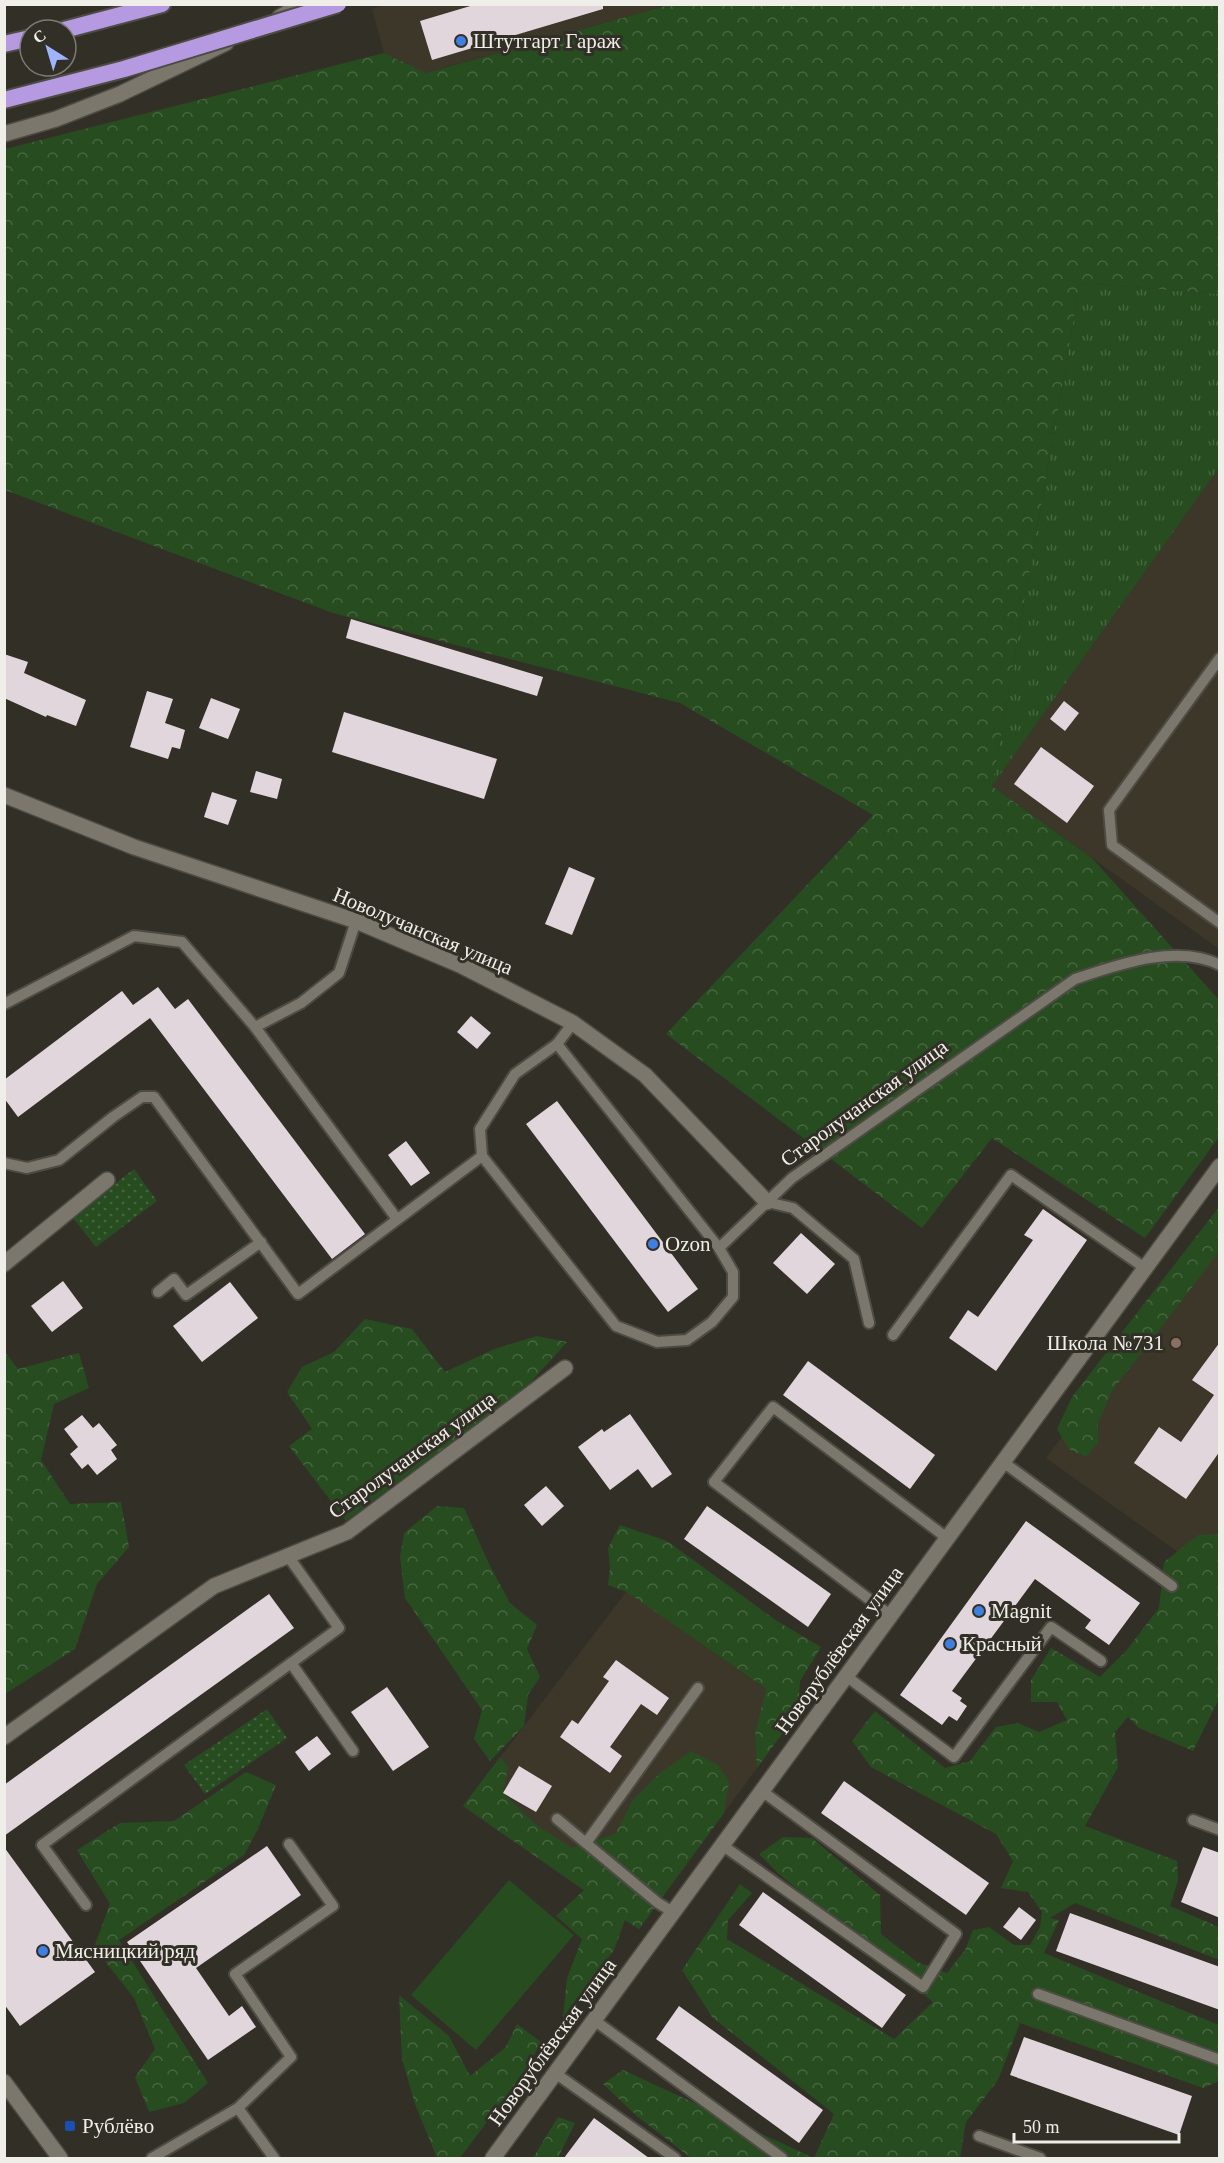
<svg xmlns="http://www.w3.org/2000/svg" width="1224" height="2163" font-family="'Times New Roman',serif">
	<style>
		.built { fill: #3d3729 }
		.grass { fill: url(#grass-tufts) }
		.forest { fill: url(#forest-crowns) }
		.park { fill: url(#park-dots) }
		.garden { fill: #274c20 }
		.building { fill: #e2d6dd }
		.lines { fill: none; stroke-linecap: round; stroke-linejoin: round }
		.service-casing { stroke: #4d4b43; stroke-width: 14 }
		.minor-casing { stroke: #4d4b43; stroke-width: 18 }
		.tertiary-casing { stroke: #4d4b43; stroke-width: 18 }
		.trunk-casing { stroke: #4d4b43; stroke-width: 20 }
		.service { stroke: #7b776d; stroke-width: 10 }
		.minor { stroke: #7b776d; stroke-width: 15 }
		.tertiary { stroke: #7b776d; stroke-width: 15 }
		.trunk { stroke: #b69ae1; stroke-width: 16 }
		.trunk-bridge-casing { stroke: #4d4b43; stroke-width: 20; stroke-linecap: butt }
		.trunk-bridge { stroke: #b69ae1; stroke-width: 16 }
		.shop-dot { fill: #3f7fe0; stroke: #322f27; stroke-width: 2 }
		.education-dot { fill: #8d6e63; stroke: #322f27; stroke-width: 2 }
		.transit-dot { fill: #1a4fb4; stroke: #322f27; stroke-width: 2 }
		.labels { text-anchor: middle; stroke-width: 6; stroke-linejoin: round; paint-order: stroke }
		.poi-label { font-size: 21px; fill: #f0eee8; stroke: #322f27; text-anchor: start }
		.street-label { font-size: 21px; fill: #f0eee8; stroke: #322f27 }
	</style>
	<defs>
		<pattern id="grass-tufts" width="24" height="20" patternUnits="userSpaceOnUse" patternTransform="scale(1.5)"><rect width="24" height="20" fill="#274c20"/><path d="M3 7l-1-3M5 7V3M7 7l1-3M15 17l-1-3M17 17v-4M19 17l1-3" fill="none" stroke="#476640"/></pattern>
		<pattern id="forest-crowns" width="20" height="18" patternUnits="userSpaceOnUse" patternTransform="scale(1.5)"><rect width="20" height="18" fill="#274c20"/><path d="M2 6a3 3 0 1 1 6 0M12 15a3 3 0 1 1 6 0" fill="none" stroke="#476640"/></pattern>
		<pattern id="park-dots" width="8" height="8" patternUnits="userSpaceOnUse" patternTransform="scale(1.5)"><rect width="8" height="8" fill="#274c20"/><path d="M2 2h.1M6 6h.1" fill="none" stroke="#476640" stroke-width="1.8" stroke-linecap="round"/></pattern>
	</defs>
	<rect width="100%" height="100%" fill="#322f27"/>
	<g class="built">
		<path d="M 387,4 L 669,5 L 425,73 L 384,53 L 372,9 Z"/>
		<path d="M 1219,468 L 1219,949 L 992,786 Z"/>
		<path d="M 1219,1227 L 1219,1581 L 1046,1458 Z"/>
		<path d="M 627,1591 L 798,1712 L 639,1929 L 463,1806 Z"/>
	</g>
	<path class="grass" d="M 1080,283 L 1219,294 L 1219,468 L 992,786 Z"/>
	<g class="forest">
		<path d="M 669,5 L 1219,5 L 1219,294 L 1080,283 L 992,786 L 1092,858 L 1219,1000 L 1219,1137 L 1145,1238 L 992,1138 L 922,1228 L 666,1034 L 873,815 L 680,703 L 333,613 L 5,490 L 5,149 L 384,53 L 426,73 Z"/>
		<path d="M 1219,1207 L 1219,1252 L 1112,1391 L 1098,1423 L 1098,1443 L 1086,1457 L 1069,1449 L 1057,1429 L 1072,1397 Z"/>
		<path d="M 365,1319 L 412,1329 L 445,1372 L 494,1349 L 537,1336 L 567,1342 L 529,1384 L 346,1521 L 289,1446 L 312,1429 L 287,1392 L 302,1367 L 334,1352 Z"/>
		<path d="M 5,1352 L 18,1369 L 79,1353 L 89,1388 L 54,1404 L 41,1460 L 70,1504 L 121,1502 L 129,1547 L 97,1584 L 75,1649 L 5,1694 Z"/>
		<path d="M 437,1506 L 464,1508 L 489,1564 L 510,1603 L 537,1625 L 527,1649 L 540,1677 L 528,1695 L 524,1726 L 490,1761 L 474,1739 L 482,1710 L 405,1598 L 400,1557 L 404,1533 Z"/>
		<path d="M 620,1525 L 667,1541 L 777,1621 L 821,1647 L 800,1681 L 798,1712 L 757,1768 L 755,1734 L 766,1689 L 627,1592 L 608,1585 L 610,1568 L 608,1548 Z"/>
		<path d="M 1219,1534 L 1219,1699 L 1193,1751 L 1139,1728 L 1128,1717 L 1115,1732 L 1118,1767 L 1085,1826 L 1177,1861 L 1178,1880 L 1170,1906 L 1219,1927 L 1219,1960 L 1075,1903 L 1050,1918 L 1059,1920 L 1044,1953 L 1219,2025 L 1219,2081 L 1203,2088 L 1020,2023 L 998,2080 L 966,2122 L 960,2158 L 691,2158 L 638,2117 L 603,2084 L 623,2070 L 814,2158 L 834,2114 L 712,2017 L 682,1970 L 740,1884 L 752,1893 L 728,1920 L 727,1939 L 894,2039 L 933,2002 L 779,1874 L 759,1854 L 783,1837 L 812,1838 L 880,1895 L 881,1934 L 917,1962 L 947,1973 L 965,1950 L 973,1930 L 989,1927 L 1014,1945 L 1030,1945 L 1040,1927 L 1042,1912 L 1028,1892 L 1001,1888 L 1013,1861 L 996,1834 L 871,1767 L 852,1741 L 875,1711 L 945,1768 L 970,1761 L 996,1727 L 1018,1723 L 1039,1732 L 1067,1720 L 1057,1702 L 1031,1702 L 1031,1680 L 1051,1648 L 1100,1677 L 1126,1651 L 1159,1608 L 1164,1562 L 1198,1535 Z"/>
		<path d="M 691,1751 L 718,1765 L 729,1782 L 724,1813 L 639,1929 L 625,1920 L 614,1950 L 563,2017 L 567,1978 L 582,1939 L 556,1916 L 584,1890 L 463,1806 L 500,1757 L 508,1767 L 503,1793 L 535,1824 L 572,1848 L 615,1834 L 633,1800 L 660,1773 Z"/>
		<path d="M 246,1772 L 276,1785 L 258,1829 L 244,1855 L 119,1940 L 208,2083 L 184,2103 L 149,2112 L 135,2077 L 155,2049 L 134,1998 L 94,1947 L 110,1904 L 77,1850 L 120,1823 L 174,1821 Z"/>
		<path d="M 399,1995 L 449,2036 L 470,2076 L 506,2047 L 517,2024 L 541,2042 L 528,2067 L 460,2158 L 437,2158 L 415,2104 L 402,2059 Z"/>
		<path d="M 558,2117 L 575,2123 L 558,2158 L 533,2158 Z"/>
	</g>
	<g class="park">
		<path d="M 134,1169 L 157,1201 L 96,1247 L 72,1217 Z"/>
		<path d="M 267,1709 L 287,1738 L 205,1794 L 184,1765 Z"/>
	</g>
	<path class="garden" d="M 509,1880 L 574,1935 L 476,2050 L 411,1995 Z"/>
	<g class="building">
		<path d="M 477,4 L 603,4 L 603,9 L 432,60 L 420,21 Z"/>
		<path d="M 351,619 L 543,677 L 537,696 L 346,638 Z"/>
		<path d="M 4,654 L 28,662 L 24,673 L 86,700 L 76,726 L 47,715 L 46,717 L 4,698 Z"/>
		<path d="M 147,691 L 173,699 L 165,723 L 185,730 L 180,749 L 172,747 L 168,759 L 130,747 Z"/>
		<path d="M 211,698 L 240,709 L 228,739 L 199,728 Z"/>
		<path d="M 1064,701 L 1079,713 L 1065,731 L 1050,719 Z"/>
		<path d="M 344,712 L 497,759 L 484,799 L 332,752 Z"/>
		<path d="M 1041,747 L 1094,786 L 1067,823 L 1014,784 Z"/>
		<path d="M 256,771 L 282,779 L 277,799 L 250,792 Z"/>
		<path d="M 212,792 L 237,800 L 228,825 L 204,817 Z"/>
		<path d="M 569,867 L 595,878 L 572,935 L 545,924 Z"/>
		<path d="M 158,987 L 175,1009 L 188,999 L 365,1234 L 332,1259 L 150,1018 L 18,1117 L 4,1098 L 4,1080 L 122,991 L 133,1005 Z"/>
		<path d="M 471,1016 L 491,1033 L 477,1049 L 457,1032 Z"/>
		<path d="M 557,1101 L 698,1289 L 668,1312 L 526,1124 Z"/>
		<path d="M 406,1141 L 430,1173 L 411,1186 L 388,1155 Z"/>
		<path d="M 1043,1209 L 1087,1240 L 996,1371 L 949,1338 L 968,1310 L 978,1317 L 1033,1240 L 1024,1235 Z"/>
		<path d="M 801,1233 L 835,1264 L 807,1294 L 773,1263 Z"/>
		<path d="M 63,1281 L 83,1308 L 52,1332 L 31,1306 Z"/>
		<path d="M 230,1282 L 258,1318 L 202,1362 L 173,1326 Z"/>
		<path d="M 1220,1342 L 1220,1451 L 1186,1499 L 1134,1463 L 1159,1427 L 1181,1442 L 1214,1395 L 1192,1380 Z"/>
		<path d="M 808,1361 L 935,1455 L 910,1489 L 783,1395 Z"/>
		<path d="M 630,1414 L 672,1474 L 652,1488 L 638,1469 L 610,1490 L 578,1447 L 602,1429 L 604,1432 Z"/>
		<path d="M 82,1415 L 93,1428 L 99,1423 L 117,1445 L 111,1450 L 117,1459 L 97,1475 L 88,1464 L 82,1469 L 70,1454 L 78,1447 L 64,1429 Z"/>
		<path d="M 546,1486 L 564,1506 L 542,1526 L 524,1505 Z"/>
		<path d="M 707,1506 L 831,1594 L 808,1627 L 684,1539 Z"/>
		<path d="M 1026,1521 L 1140,1603 L 1109,1645 L 1085,1628 L 1091,1620 L 1035,1579 L 952,1691 L 962,1698 L 960,1701 L 967,1706 L 957,1721 L 949,1716 L 942,1725 L 900,1695 Z"/>
		<path d="M 269,1594 L 294,1628 L 4,1836 L 4,1785 Z"/>
		<path d="M 616,1660 L 669,1698 L 657,1715 L 641,1704 L 610,1747 L 622,1756 L 610,1773 L 560,1737 L 572,1720 L 578,1724 L 609,1681 L 603,1677 Z"/>
		<path d="M 387,1687 L 429,1747 L 393,1771 L 351,1712 Z"/>
		<path d="M 317,1736 L 331,1754 L 309,1771 L 295,1752 Z"/>
		<path d="M 519,1766 L 552,1786 L 536,1812 L 503,1793 Z"/>
		<path d="M 844,1781 L 989,1883 L 966,1915 L 821,1813 Z"/>
		<path d="M 267,1846 L 301,1895 L 196,1968 L 229,2016 L 242,2006 L 256,2027 L 208,2060 L 127,1942 Z"/>
		<path d="M 4,1847 L 95,1972 L 20,2026 L 4,2004 Z"/>
		<path d="M 1203,1847 L 1220,1853 L 1220,1918 L 1181,1902 Z"/>
		<path d="M 763,1892 L 906,1995 L 882,2028 L 739,1925 Z"/>
		<path d="M 1019,1907 L 1036,1920 L 1021,1940 L 1003,1927 Z"/>
		<path d="M 1070,1913 L 1220,1967 L 1220,2010 L 1056,1951 Z"/>
		<path d="M 679,2006 L 823,2110 L 799,2143 L 656,2039 Z"/>
		<path d="M 1024,2037 L 1192,2096 L 1179,2135 L 1010,2075 Z"/>
		<path d="M 594,2118 L 649,2158 L 564,2158 Z"/>
	</g>
	<g class="lines">
		<defs>
			<g id="service">
				<path d="M 1220,658 L 1109,810 L 1112,845 L 1220,923"/>
				<path d="M 4,1004 L 134,936 L 182,942 L 255,1027 L 397,1219"/>
				<path d="M 255,1027 L 301,1003 L 339,973 L 356,921"/>
				<path d="M 557,1044 L 573,1023"/>
				<path d="M 482,1156 L 480,1129 L 515,1074 L 557,1044 L 719,1248"/>
				<path d="M 4,1163 L 27,1168 L 59,1160 L 113,1117 L 142,1097 L 154,1097 L 298,1294 L 482,1156 L 616,1326 L 657,1342 L 687,1340 L 712,1322 L 733,1297 L 733,1272 L 719,1248 L 792,1178 L 1075,979 C 1117,965 1177,943 1220,965"/>
				<path d="M 767,1202 L 793,1208 L 854,1259 L 869,1323"/>
				<path d="M 158,1292 L 174,1279 L 186,1295 L 261,1242"/>
				<path d="M 893,1335 L 1011,1175 L 1145,1268"/>
				<path d="M 1003,1462 L 1172,1586"/>
				<path d="M 890,1615 L 714,1482 L 773,1407 L 947,1538"/>
				<path d="M 291,1663 L 353,1751"/>
				<path d="M 846,1676 L 954,1757 L 1051,1627 L 1101,1661"/>
				<path d="M 557,1819 L 658,1903 L 673,1912"/>
				<path d="M 1193,1820 L 1220,1830"/>
				<path d="M 586,1843 L 698,1688"/>
				<path d="M 722,1845 L 923,1987 L 956,1934 L 762,1791"/>
				<path d="M 86,1905 L 42,1845 L 339,1628 L 288,1556"/>
				<path d="M 1038,1994 L 1220,2060"/>
				<path d="M 594,2020 L 782,2158"/>
				<path d="M 555,2073 L 675,2158"/>
				<path d="M 238,2108 L 291,2057 L 235,1974 L 333,1906 L 289,1844"/>
				<path d="M 979,2136 L 1040,2158"/>
				<path d="M 152,2158 L 238,2108 L 274,2158"/>
			</g>
			<g id="minor">
				<path d="M 4,795 L 134,847 L 356,921 L 460,965 L 573,1023 L 645,1075 L 767,1202"/>
				<path d="M 4,1264 L 107,1180"/>
				<path d="M 4,1737 L 214,1586 L 347,1532 L 565,1368"/>
				<path d="M 493,2158 L 1220,1166"/>
			</g>
			<g id="tertiary">
				<path d="M 280,17 L 303,4"/>
				<path d="M 4,134 L 56,119 L 120,94 L 226,43"/>
				<path d="M 4,2082 L 60,2158"/>
			</g>
			<g id="trunk">
				<path d="M 64,30 L 162,4"/>
				<path d="M 4,44 L 30,38"/>
			</g>
		</defs>
		<use href="#service" class="service-casing"/>
		<use href="#minor" class="minor-casing"/>
		<use href="#tertiary" class="tertiary-casing"/>
		<use href="#trunk" class="trunk-casing"/>
		<use href="#service" class="service"/>
		<use href="#minor" class="minor"/>
		<use href="#tertiary" class="tertiary"/>
		<use href="#trunk" class="trunk"/>
		<defs>
			<path id="trunk-bridge" d="M 4,100 L 124,69 L 338,4"/>
		</defs>
		<use href="#trunk-bridge" class="trunk-bridge-casing"/>
		<use href="#trunk-bridge" class="trunk-bridge"/>
	</g>
	<g class="shop-dot">
		<circle cx="461" cy="41" r="6"/>
		<circle cx="653" cy="1244" r="6"/>
		<circle cx="979" cy="1611" r="6"/>
		<circle cx="950" cy="1644" r="6"/>
		<circle cx="43" cy="1951" r="6"/>
	</g>
	<circle class="education-dot" cx="1176" cy="1343" r="6"/>
	<rect class="transit-dot" x="64" y="2120" width="12" height="12" rx="3"/>
	<g class="labels">
		<g class="poi-label">
			<text x="473" y="48">Штутгарт Гараж</text>
			<text x="665" y="1251">Ozon</text>
			<text x="1164" y="1350" text-anchor="end">Школа №731</text>
			<text x="991" y="1618">Magnit</text>
			<text x="962" y="1651">Красный</text>
			<text x="55" y="1958">Мясницкий ряд</text>
			<text x="82" y="2133">Рублёво</text>
		</g>
		<g class="street-label">
			<text transform="translate(423 931) rotate(23)" y="7">Новолучанская улица</text>
			<text transform="translate(864 1103) rotate(-36)" y="7">Старолучанская улица</text>
			<text transform="translate(412 1455) rotate(-36)" y="7">Старолучанская улица</text>
			<text transform="translate(839 1650) rotate(-54)" y="7">Новорублёвская улица</text>
			<text transform="translate(552 2042) rotate(-54)" y="7">Новорублёвская улица</text>
		</g>
	</g>
	<rect width="1224" height="2163" fill="none" stroke="#f0eee8" stroke-width="12"/>
	<g transform="translate(48 48) rotate(323)"><circle r="28" fill="#322f27" stroke="#7e7b74" stroke-width="1.5"/>
	<path d="M0-4.5L10 22L0 15L-10 22Z" fill="#a0b3fd"/>
	<text y="-9" font-size="16" font-weight="bold" text-anchor="middle" fill="#f0eee8">С</text>
	</g>
	<path d="M1014 2133v9h165v-9" fill="none" stroke="#f0eee8" stroke-width="3"/>
	<text x="1023" y="2133" font-size="18" fill="#f0eee8" stroke="#322f27" stroke-width="4.5" paint-order="stroke">50 m</text>
</svg>
